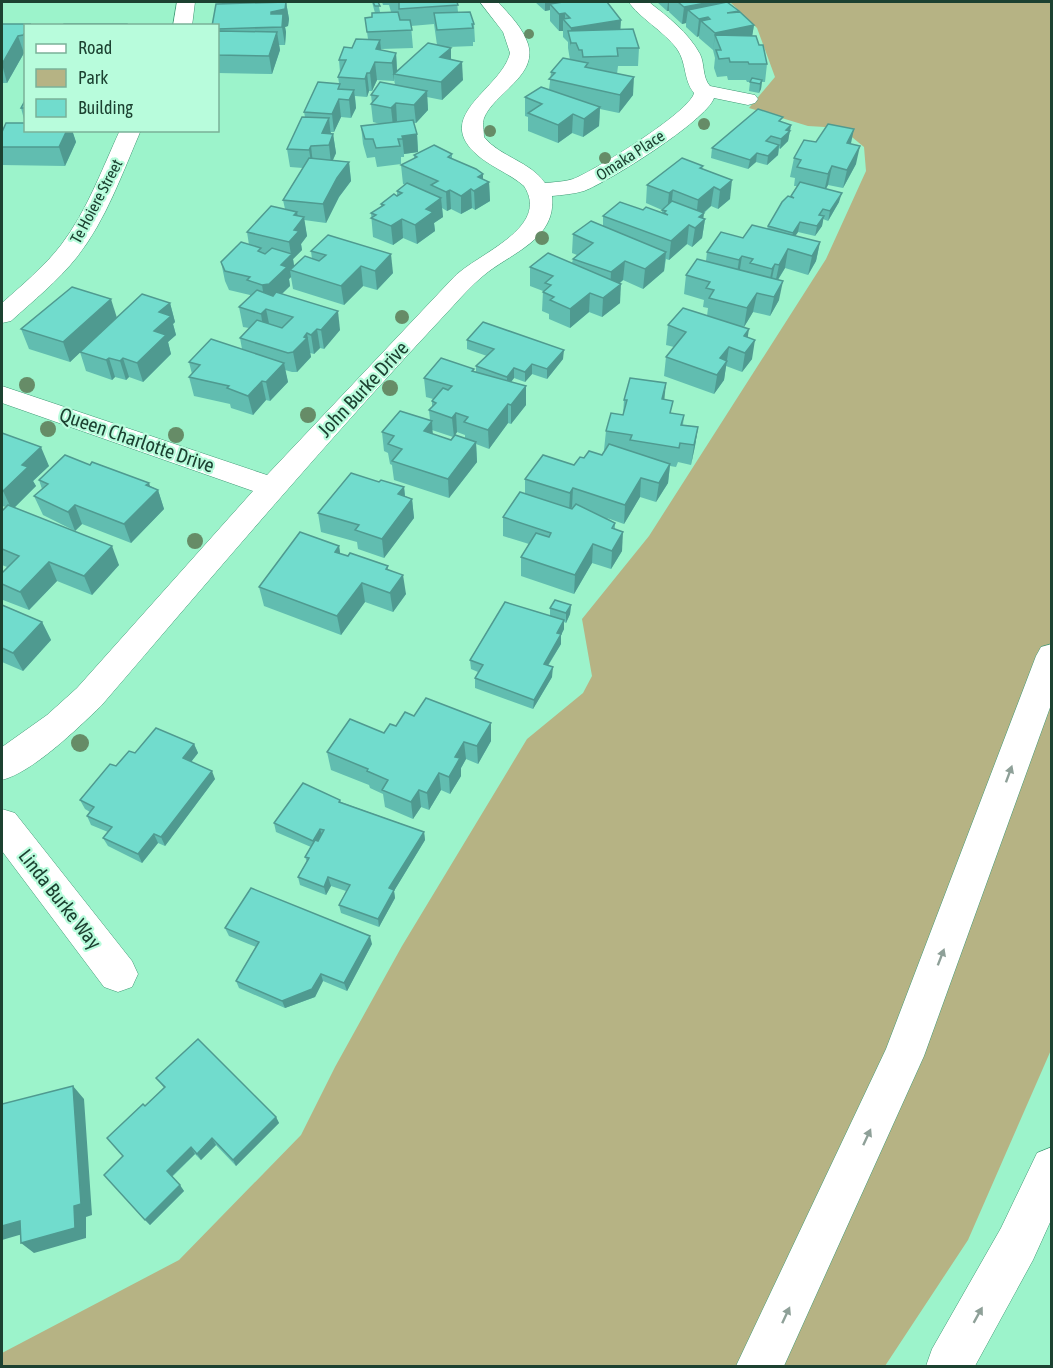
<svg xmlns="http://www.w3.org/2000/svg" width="1053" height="1368" font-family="'Asap Condensed',sans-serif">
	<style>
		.green { fill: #b6b384 }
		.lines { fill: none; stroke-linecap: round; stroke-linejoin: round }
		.minor-casing { stroke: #3f9874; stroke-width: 1 }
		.major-casing { stroke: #3f9874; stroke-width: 1 }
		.minor { fill: #fff; fill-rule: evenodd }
		.major { fill: #fff; fill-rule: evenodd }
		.tree { fill: #668c67 }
		.wall { fill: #61bdb0; fill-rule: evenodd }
		.shaded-wall { fill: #4f9a90 }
		.building { fill: #71dccd; stroke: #4f9a90; stroke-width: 1.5 }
		.oneway { fill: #8ea098 }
		.labels { text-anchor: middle; stroke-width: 4.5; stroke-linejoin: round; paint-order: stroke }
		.far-street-label { font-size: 16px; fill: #1c4131; stroke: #b8fcdc }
		.street-label { font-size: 20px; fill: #1c4131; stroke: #b8fcdc }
	</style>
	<rect width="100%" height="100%" fill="#9cf3cb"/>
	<path class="green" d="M 730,2 L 1051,2 L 1051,1050 L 968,1240 L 885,1366 L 2,1366 L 2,1353 L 179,1260 L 301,1135 L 335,1067 L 402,946 L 527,739 L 583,693 L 592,676 L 582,619 L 649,536 L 826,259 L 866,171 L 864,147 L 841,128 L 808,126 L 749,108 L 775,77 L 757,28 Z"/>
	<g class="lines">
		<defs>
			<g id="minor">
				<path d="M 177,2 L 195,2 L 192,26 L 173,26 Z"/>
				<path d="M 480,2 L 498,2 C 509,14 523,28 528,44 C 538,76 494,93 484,118 C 482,124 484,130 484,137 C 500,157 530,161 545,183 C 554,182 564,182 573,179 C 594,171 690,112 694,93 C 683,80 687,63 677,49 C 665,32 637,16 629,2 L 649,2 C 668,17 688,32 700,54 C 705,64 702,77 710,86 L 755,95 L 758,99 L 755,103 L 748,105 L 714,98 C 706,121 608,182 584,191 C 574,194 562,195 552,196 C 557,240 510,253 483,276 C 472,285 463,295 454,305 C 332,435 217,571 101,706 C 77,729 33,772 2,780 L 2,747 L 47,715 L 77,688 L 253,491 L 2,403 L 2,386 L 267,475 L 454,277 C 478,253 551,228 524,186 C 509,173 488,166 474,152 C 435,114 502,88 510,53 L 503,32 Z"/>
				<path d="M 120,130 L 141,130 C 122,174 106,220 77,257 C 58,281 33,301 11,321 L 2,323 L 2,303 C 22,285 44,267 61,245 C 87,211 102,169 120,130 Z"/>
				<path d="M 2,809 L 15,813 L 132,961 L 138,974 L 132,987 L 118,992 L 104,987 L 2,851 Z"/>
			</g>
			<g id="major">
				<path d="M 1052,644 L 1052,702 L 924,1056 L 784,1366 L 736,1366 L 886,1049 L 1036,656 L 1041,647 Z"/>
				<path d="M 1052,1147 L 1052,1218 L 1033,1260 L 975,1366 L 926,1366 L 932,1349 L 1001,1228 L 1037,1153 Z"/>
			</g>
		</defs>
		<use href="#minor" class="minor-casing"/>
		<use href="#major" class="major-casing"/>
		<use href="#minor" class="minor"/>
		<use href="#major" class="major"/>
	</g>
	<g class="tree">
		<circle cx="529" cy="34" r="5"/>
		<circle cx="704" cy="124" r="6"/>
		<circle cx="490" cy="131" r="6"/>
		<circle cx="605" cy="158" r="6"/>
		<circle cx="542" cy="238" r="7"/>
		<circle cx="402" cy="317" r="7"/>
		<circle cx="27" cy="385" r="8"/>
		<circle cx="390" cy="388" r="8"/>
		<circle cx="308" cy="415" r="8"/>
		<circle cx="48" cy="429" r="8"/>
		<circle cx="176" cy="435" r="8"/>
		<circle cx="195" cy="541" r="8"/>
		<circle cx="80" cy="743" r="9"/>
	</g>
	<g class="wall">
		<path d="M 286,2 L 289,19 L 288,26 L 285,27 L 286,32 L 285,45 L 279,45 L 280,50 L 272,74 L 218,73 L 218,26 Z"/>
		<path d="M 372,2 L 378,2 L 380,12 L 391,12 L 389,5 L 383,5 L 382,2 L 457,2 L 458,12 L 474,24 L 475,42 L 473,42 L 473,46 L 448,47 L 451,60 L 463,80 L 442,100 L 427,97 L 428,110 L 416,123 L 413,123 L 417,134 L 418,152 L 404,154 L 404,157 L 401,157 L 401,164 L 377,167 L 375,157 L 367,158 L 363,144 L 361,126 L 380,124 L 373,122 L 371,104 L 372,103 L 371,95 L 395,85 L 394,79 L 394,81 L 377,80 L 372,91 L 369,91 L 367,97 L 355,96 L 356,108 L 351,118 L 341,117 L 334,132 L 331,132 L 331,134 L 333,134 L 336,153 L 333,160 L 349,162 L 351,181 L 339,197 L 326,223 L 304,220 L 307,236 L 301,244 L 302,250 L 293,259 L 294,266 L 312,259 L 311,251 L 393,273 L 377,290 L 363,286 L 344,305 L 293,289 L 291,277 L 289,279 L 290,286 L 282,294 L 340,330 L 324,349 L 320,348 L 314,354 L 310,353 L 311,357 L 297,372 L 292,372 L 285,370 L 288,382 L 270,401 L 266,400 L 253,415 L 231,408 L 230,404 L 194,396 L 189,377 L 192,374 L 189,362 L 242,349 L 240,338 L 249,328 L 243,327 L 239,307 L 250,297 L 250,295 L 229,290 L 225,281 L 221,262 L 249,245 L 247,232 L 285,209 L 283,200 L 303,168 L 290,167 L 287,149 L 305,117 L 304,112 L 339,83 L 338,77 L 340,72 L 339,60 L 352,48 L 368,39 L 365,18 L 372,17 L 375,13 ZM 434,24 L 437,45 L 397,70 L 396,53 L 381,50 L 381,49 L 413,48 L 411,26 Z"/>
		<path d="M 535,2 L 607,2 L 620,29 L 639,48 L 638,66 L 618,66 L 617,74 L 633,95 L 619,113 L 600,109 L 599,126 L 583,137 L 572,133 L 558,143 L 528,131 L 528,117 L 525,116 L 525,97 L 549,90 L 551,72 L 570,60 L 568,48 L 568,42 L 563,37 L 563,31 L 559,31 L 550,21 L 550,10 L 545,11 Z"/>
		<path d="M 657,2 L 722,2 L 722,3 L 739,11 L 739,12 L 754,25 L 752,36 L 759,45 L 767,64 L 765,82 L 762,82 L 761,89 L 759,93 L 749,91 L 750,82 L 747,82 L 746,80 L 728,80 L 727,76 L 717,77 L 714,68 L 715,58 L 713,50 L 699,38 L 699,36 L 697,37 L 686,27 L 686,23 L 682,24 L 669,12 L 669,11 L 667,11 Z"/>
		<path d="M 2,24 L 30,24 L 30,26 L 26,26 L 26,53 L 24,53 L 7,83 L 2,83 Z"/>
		<path d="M 26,99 L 26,130 L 72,130 L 76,142 L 65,166 L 2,165 L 2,132 L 25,123 L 21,108 Z"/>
		<path d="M 783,122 L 791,125 L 788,141 L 780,149 L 779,148 L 778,155 L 767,165 L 756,162 L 748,169 L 711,158 L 712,148 Z"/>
		<path d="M 816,142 L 851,144 L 856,164 L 843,188 L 828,185 L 826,189 L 839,202 L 828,221 L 823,219 L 822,226 L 815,236 L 798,232 L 795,236 L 820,242 L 816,261 L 808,275 L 785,268 L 778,280 L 779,300 L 770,316 L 753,312 L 744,327 L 748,337 L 752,359 L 742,372 L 726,366 L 724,380 L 714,394 L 664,376 L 666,357 L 674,347 L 666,345 L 668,325 L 707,316 L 708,308 L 703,307 L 704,300 L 684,294 L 686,275 L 706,261 L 707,252 L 767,229 L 768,226 L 790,197 L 797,186 L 794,186 L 795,178 L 790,177 L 794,158 Z"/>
		<path d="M 452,154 L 452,159 L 483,179 L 489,182 L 490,201 L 475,210 L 472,208 L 461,214 L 451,209 L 447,211 L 442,208 L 443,217 L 434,223 L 435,231 L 417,244 L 403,238 L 393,245 L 373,237 L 371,213 L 381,207 L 381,204 L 397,196 L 397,191 L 405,185 L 403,184 L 401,165 L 414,159 L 414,155 Z"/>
		<path d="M 703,166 L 702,169 L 730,199 L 718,209 L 711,206 L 704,213 L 703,218 L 705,219 L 702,238 L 692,247 L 687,244 L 669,260 L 666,259 L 664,271 L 643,289 L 623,280 L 620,283 L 620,303 L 602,317 L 589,312 L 570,328 L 549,319 L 549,314 L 542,311 L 543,291 L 530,286 L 530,267 L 572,263 L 573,259 L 577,255 L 572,253 L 573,234 L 603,226 L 603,216 L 643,210 L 662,213 L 662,210 L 646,203 L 647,185 Z"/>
		<path d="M 170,303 L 175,322 L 173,324 L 176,335 L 168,342 L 171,354 L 143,382 L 129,377 L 126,380 L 115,377 L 112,380 L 86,371 L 80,352 L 70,362 L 29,349 L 21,329 L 117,318 Z"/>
		<path d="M 467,340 L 563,359 L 547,379 L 532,374 L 525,382 L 514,378 L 511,382 L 526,405 L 511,424 L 508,423 L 489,449 L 476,444 L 477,462 L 449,498 L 394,480 L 392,465 L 390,464 L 388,453 L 384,451 L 382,432 L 430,420 L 429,410 L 432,407 L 432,401 L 433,399 L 426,397 L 424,378 L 474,369 L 474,371 L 476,372 L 476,366 L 487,356 L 467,349 ZM 432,430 L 453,437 L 451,440 L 433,434 ZM 457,432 L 465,435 L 465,439 L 455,435 Z"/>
		<path d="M 624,400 L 664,400 L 672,414 L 684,415 L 683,425 L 698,427 L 695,446 L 691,465 L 678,462 L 676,467 L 670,466 L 668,483 L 656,502 L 640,497 L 624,524 L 607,518 L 615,523 L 615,529 L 622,551 L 611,569 L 592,563 L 574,594 L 521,576 L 521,557 L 529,544 L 503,536 L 503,517 L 525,494 L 525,479 L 574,465 L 584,458 L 602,455 L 605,450 L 604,450 L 606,431 L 623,415 Z"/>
		<path d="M 2,433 L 49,466 L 33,481 L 36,486 L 14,508 L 119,565 L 92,595 L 57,581 L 29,610 L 3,600 L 2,597 L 2,573 L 7,567 L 2,565 L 2,511 L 6,507 L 2,506 Z"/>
		<path d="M 39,480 L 150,486 L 158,490 L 164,509 L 131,543 L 82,524 L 75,531 L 43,515 L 34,496 L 42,489 Z"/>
		<path d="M 379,482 L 404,487 L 405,496 L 412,499 L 414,518 L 384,558 L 358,549 L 357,542 L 321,532 L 318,513 Z"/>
		<path d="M 339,546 L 340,554 L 388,566 L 388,570 L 406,594 L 393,612 L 365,602 L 341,635 L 264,606 L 259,587 Z"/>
		<path d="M 2,605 L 42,622 L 51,640 L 23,671 L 2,662 Z"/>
		<path d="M 571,605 L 570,614 L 566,623 L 564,622 L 564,629 L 561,635 L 561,644 L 548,666 L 552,677 L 533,709 L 475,688 L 475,678 L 478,672 L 471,669 L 470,660 L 550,616 L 550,608 Z"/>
		<path d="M 414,716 L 491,741 L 478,764 L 466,759 L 461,768 L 461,776 L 450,794 L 441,790 L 429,810 L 421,807 L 413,819 L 385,807 L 383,794 L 370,788 L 369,785 L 331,770 L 327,752 L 384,733 Z"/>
		<path d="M 194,744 L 198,753 L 191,762 L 215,779 L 165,846 L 158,843 L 142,863 L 108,846 L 103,838 L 108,832 L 91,825 L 87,816 L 90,812 L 85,809 L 80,800 L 116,766 L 135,753 Z"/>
		<path d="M 340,800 L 341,802 L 424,832 L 425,840 L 394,891 L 395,898 L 379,927 L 341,913 L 339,905 L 346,891 L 331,886 L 326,895 L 300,885 L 298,877 L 307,862 L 305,857 L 311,847 L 276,832 L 274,823 Z"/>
		<path d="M 225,928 L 372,944 L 347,991 L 323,981 L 315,997 L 285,1008 L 239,988 L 236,981 L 256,947 L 229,936 Z"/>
		<path d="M 156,1078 L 276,1117 L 279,1123 L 236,1166 L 216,1145 L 201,1160 L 195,1154 L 172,1177 L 184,1191 L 150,1225 L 104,1175 L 123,1157 L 145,1106 L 164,1088 Z"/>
	</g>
	<g class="shaded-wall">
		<path d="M 286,2 L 289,19 L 288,26 L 285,27 L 286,32 L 285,45 L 282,27 L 273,28 L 271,12 Z"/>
		<path d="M 545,2 L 593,2 L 550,4 L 550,10 L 545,11 Z"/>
		<path d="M 668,2 L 669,2 L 669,11 L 667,11 Z"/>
		<path d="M 711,2 L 722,2 L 720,17 L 708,17 L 707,26 L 701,21 L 699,36 L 697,37 L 699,19 L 688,10 L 686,23 L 682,24 L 684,7 Z"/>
		<path d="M 739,11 L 737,28 L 754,25 L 751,43 L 715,35 L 713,51 L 715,33 L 727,13 Z"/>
		<path d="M 565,13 L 565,21 L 563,19 L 563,31 L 559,31 L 559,14 Z"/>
		<path d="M 621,20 L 620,37 L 571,43 L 570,46 L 571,28 Z"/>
		<path d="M 277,32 L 280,50 L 272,74 L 269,56 Z"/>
		<path d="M 18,36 L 24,53 L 7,83 L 2,64 Z"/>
		<path d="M 380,40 L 382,58 L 376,49 Z"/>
		<path d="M 451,48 L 451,66 L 440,57 Z"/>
		<path d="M 396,53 L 397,71 L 394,74 L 394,81 L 392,63 Z"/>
		<path d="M 375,62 L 377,80 L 372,91 L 370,73 Z"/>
		<path d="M 462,62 L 463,80 L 442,100 L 441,82 Z"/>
		<path d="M 367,73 L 369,91 L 367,97 L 365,79 Z"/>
		<path d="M 634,77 L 633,95 L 619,113 L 620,95 Z"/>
		<path d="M 762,80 L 761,89 L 759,93 L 760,84 Z"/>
		<path d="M 354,90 L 356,108 L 351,118 L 349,100 Z"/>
		<path d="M 427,91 L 428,110 L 416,123 L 414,105 Z"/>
		<path d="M 339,99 L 341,117 L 334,132 L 332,114 Z"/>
		<path d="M 396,103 L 397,121 L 393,126 L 391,108 Z"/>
		<path d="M 600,107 L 599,126 L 583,137 L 584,119 Z"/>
		<path d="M 573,114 L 572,133 L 558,143 L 558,125 Z"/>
		<path d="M 329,118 L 331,137 L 322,133 Z"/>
		<path d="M 791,125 L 788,141 L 780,149 L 781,139 L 786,130 Z"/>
		<path d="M 854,129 L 850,148 L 847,143 Z"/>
		<path d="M 67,130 L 72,130 L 76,142 L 65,166 L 59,147 Z"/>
		<path d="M 333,134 L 336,153 L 331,164 L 329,145 Z"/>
		<path d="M 417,134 L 418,152 L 404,154 L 402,136 Z"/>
		<path d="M 779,145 L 778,155 L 767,165 L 768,156 Z"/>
		<path d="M 311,146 L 313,164 L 312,168 L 309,150 Z"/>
		<path d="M 860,146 L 856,164 L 843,188 L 847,170 Z"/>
		<path d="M 757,153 L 756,162 L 748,169 L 750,160 Z"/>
		<path d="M 349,162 L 351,181 L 339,197 L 326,223 L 323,204 L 337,178 Z"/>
		<path d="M 832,166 L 828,185 L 824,192 L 828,174 Z"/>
		<path d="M 483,174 L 483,186 L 489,182 L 490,201 L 475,210 L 474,191 L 478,177 Z"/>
		<path d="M 732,180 L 730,199 L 718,209 L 720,190 Z"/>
		<path d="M 714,187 L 711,206 L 696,219 L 698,200 Z"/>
		<path d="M 471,189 L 472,208 L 461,214 L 461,196 Z"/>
		<path d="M 450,190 L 451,209 L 447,211 L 446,192 Z"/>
		<path d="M 673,190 L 671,209 L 667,212 L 669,193 Z"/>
		<path d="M 842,193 L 839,202 L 828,221 L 830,211 Z"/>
		<path d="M 441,198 L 443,217 L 434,223 L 435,231 L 417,244 L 415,225 L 426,209 Z"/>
		<path d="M 297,212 L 299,223 L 304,217 L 307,236 L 301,244 L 302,250 L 293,259 L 295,272 L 290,270 L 291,277 L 289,279 L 290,286 L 272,303 L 265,304 L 262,285 L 291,255 L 289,242 L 294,215 Z"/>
		<path d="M 704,213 L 703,220 L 705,219 L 702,238 L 692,247 L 695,228 L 699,217 Z"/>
		<path d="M 824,216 L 822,226 L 815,236 L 817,226 Z"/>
		<path d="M 402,219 L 403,238 L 393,245 L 391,226 Z"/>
		<path d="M 800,222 L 798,232 L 791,242 L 793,233 Z"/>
		<path d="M 689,225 L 687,244 L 669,260 L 671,241 Z"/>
		<path d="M 820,242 L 816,261 L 808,275 L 812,256 Z"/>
		<path d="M 788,249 L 785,268 L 775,284 L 779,265 Z"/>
		<path d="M 666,252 L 664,271 L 643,289 L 645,269 Z"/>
		<path d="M 391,254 L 393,273 L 377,290 L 375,271 Z"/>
		<path d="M 742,256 L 739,275 L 736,280 L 739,260 Z"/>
		<path d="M 625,261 L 623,280 L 610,291 L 611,272 Z"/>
		<path d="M 775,264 L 771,283 L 768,288 L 772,269 Z"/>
		<path d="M 361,266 L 363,286 L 344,305 L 341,286 Z"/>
		<path d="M 783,281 L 779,300 L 770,316 L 774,297 Z"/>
		<path d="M 621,284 L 620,303 L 602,317 L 603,298 Z"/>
		<path d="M 590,293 L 589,312 L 570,328 L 570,309 Z"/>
		<path d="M 757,293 L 753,312 L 744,327 L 747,308 Z"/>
		<path d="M 111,299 L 117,318 L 70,362 L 63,342 Z"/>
		<path d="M 170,303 L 175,322 L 173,324 L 176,335 L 168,342 L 171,354 L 143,382 L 137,363 L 154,331 L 159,312 Z"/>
		<path d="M 266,309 L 270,328 L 264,334 L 261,314 Z"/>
		<path d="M 338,311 L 340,330 L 324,349 L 321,330 Z"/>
		<path d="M 317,329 L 320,348 L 314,354 L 311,335 Z"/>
		<path d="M 749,329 L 746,348 L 744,336 Z"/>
		<path d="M 307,333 L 311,357 L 297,372 L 293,352 Z"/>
		<path d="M 755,340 L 752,359 L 742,372 L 745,353 Z"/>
		<path d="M 729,347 L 724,380 L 714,394 L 720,358 Z"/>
		<path d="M 564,350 L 563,359 L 547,379 L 547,369 Z"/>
		<path d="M 109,358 L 115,377 L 112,380 L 106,360 Z"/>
		<path d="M 123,358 L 129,377 L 126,380 L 120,361 Z"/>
		<path d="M 284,363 L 288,382 L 270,401 L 266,382 Z"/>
		<path d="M 532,364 L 532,374 L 525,382 L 525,372 Z"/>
		<path d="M 514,368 L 514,378 L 507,387 L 507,377 Z"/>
		<path d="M 262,381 L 266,400 L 253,415 L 248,396 Z"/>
		<path d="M 666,383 L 664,403 L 662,399 Z"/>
		<path d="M 526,386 L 526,405 L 511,424 L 511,405 Z"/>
		<path d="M 508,404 L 508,423 L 489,449 L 488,430 Z"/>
		<path d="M 456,413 L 457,432 L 454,437 L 452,418 Z"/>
		<path d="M 432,421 L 433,440 L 424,431 Z"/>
		<path d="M 698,427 L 695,446 L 691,465 L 694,445 Z"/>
		<path d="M 476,442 L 477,462 L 449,498 L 448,479 Z"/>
		<path d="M 41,447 L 49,466 L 33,481 L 36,486 L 12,510 L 3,491 L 22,465 Z"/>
		<path d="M 670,464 L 668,483 L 656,502 L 659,483 Z"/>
		<path d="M 641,478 L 640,497 L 624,524 L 625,505 Z"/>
		<path d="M 149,483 L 153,495 L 158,490 L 164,509 L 131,543 L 124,524 L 146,485 Z"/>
		<path d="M 404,487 L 406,506 L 398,494 Z"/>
		<path d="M 573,488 L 572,507 L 569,512 L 570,493 Z"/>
		<path d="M 412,499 L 414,518 L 384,558 L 382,539 Z"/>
		<path d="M 75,505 L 82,524 L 75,531 L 68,512 Z"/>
		<path d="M 623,532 L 622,551 L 611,569 L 612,551 Z"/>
		<path d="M 593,544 L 592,563 L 574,594 L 575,575 Z"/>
		<path d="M 112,546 L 119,565 L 92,595 L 84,576 Z"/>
		<path d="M 339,546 L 342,565 L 335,552 Z"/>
		<path d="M 49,562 L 57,581 L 29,610 L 20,592 Z"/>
		<path d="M 403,575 L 406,594 L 393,612 L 390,593 Z"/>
		<path d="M 362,583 L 365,602 L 341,635 L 337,616 Z"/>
		<path d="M 571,605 L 570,614 L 566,623 L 566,613 Z"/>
		<path d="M 564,620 L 564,629 L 561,635 L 561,644 L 543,673 L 544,664 L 557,633 Z"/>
		<path d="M 42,622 L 51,640 L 23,671 L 13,653 Z"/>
		<path d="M 553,667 L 552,677 L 533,709 L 534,700 Z"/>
		<path d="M 491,723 L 491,741 L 478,764 L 477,746 Z"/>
		<path d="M 464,742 L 466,759 L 461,768 L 461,776 L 450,794 L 449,777 L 455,757 Z"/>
		<path d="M 194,744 L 198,753 L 187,767 L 183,758 Z"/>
		<path d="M 212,771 L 215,779 L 165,846 L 161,837 Z"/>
		<path d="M 439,773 L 441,790 L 429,810 L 427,793 Z"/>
		<path d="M 419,790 L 421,807 L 413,819 L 411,802 Z"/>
		<path d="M 320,829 L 323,837 L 315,849 L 313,841 Z"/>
		<path d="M 424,832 L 425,840 L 394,891 L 395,898 L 379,927 L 378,919 L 389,888 Z"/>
		<path d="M 154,834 L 158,843 L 142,863 L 138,854 Z"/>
		<path d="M 328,877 L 331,886 L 326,895 L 324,887 Z"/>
		<path d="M 370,936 L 372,944 L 347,991 L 344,983 Z"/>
		<path d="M 321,974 L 323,981 L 315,997 L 285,1008 L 282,1001 Z"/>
		<path d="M 73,1086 L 84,1099 L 92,1215 L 86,1217 L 86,1238 L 34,1253 L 21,1243 L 74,1206 Z"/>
		<path d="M 276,1117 L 279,1123 L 236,1166 L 233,1160 Z"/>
		<path d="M 212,1138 L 216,1145 L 201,1160 L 197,1154 Z"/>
		<path d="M 191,1147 L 195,1154 L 171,1177 L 167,1171 Z"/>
		<path d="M 180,1185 L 184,1191 L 150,1225 L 145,1220 Z"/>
		<path d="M 20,1221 L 33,1231 L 2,1240 L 2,1226 Z"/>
	</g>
	<g class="building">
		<path d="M 286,2 L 285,9 L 271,12 L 271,14 L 283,14 L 282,27 L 218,29 L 218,26 L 212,26 L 216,4 Z"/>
		<path d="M 373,2 L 378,2 L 380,6 L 375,6 Z"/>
		<path d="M 399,2 L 457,2 L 458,5 L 399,9 Z"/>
		<path d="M 563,2 L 607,2 L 621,20 L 571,28 L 563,19 L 570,18 L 565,13 L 559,14 L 550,4 Z"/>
		<path d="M 678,2 L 711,2 L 684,7 Z"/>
		<path d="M 727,2 L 739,11 L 727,13 L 740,12 L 754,25 L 715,33 L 701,21 L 710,19 L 708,17 L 699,19 L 688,10 Z"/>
		<path d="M 398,12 L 400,20 L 410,20 L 412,30 L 367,32 L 365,18 L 372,17 L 372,13 Z"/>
		<path d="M 470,12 L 474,24 L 472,24 L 473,28 L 437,30 L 434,13 Z"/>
		<path d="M 2,24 L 30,24 L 29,26 L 26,26 L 26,32 L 23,35 L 18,36 L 2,64 Z"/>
		<path d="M 64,24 L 127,24 L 127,26 L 63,26 Z"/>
		<path d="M 633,29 L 639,48 L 617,48 L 618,56 L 583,57 L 582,50 L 579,50 L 576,43 L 571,43 L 568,31 Z"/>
		<path d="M 218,31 L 277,32 L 269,56 L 218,55 Z"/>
		<path d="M 715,35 L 756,36 L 759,45 L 763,45 L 767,64 L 749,64 L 748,62 L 730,62 L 729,58 L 719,59 L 716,50 L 721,50 Z"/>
		<path d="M 356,39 L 380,40 L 376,49 L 396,53 L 392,63 L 375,62 L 370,73 L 367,73 L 365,79 L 338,77 L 346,60 L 339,60 L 344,47 L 352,48 Z"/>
		<path d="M 428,43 L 451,48 L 440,57 L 462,62 L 441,82 L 394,74 Z"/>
		<path d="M 563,58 L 588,63 L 585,67 L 634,77 L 620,95 L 549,79 L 555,73 L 551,72 Z"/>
		<path d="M 752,78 L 762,80 L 760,84 L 750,82 Z"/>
		<path d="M 318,82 L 340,84 L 338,89 L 354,90 L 349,100 L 339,99 L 332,114 L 304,112 Z"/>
		<path d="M 380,82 L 427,91 L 414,105 L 396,103 L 391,108 L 371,104 L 378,96 L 371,95 Z"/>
		<path d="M 541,87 L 600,107 L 584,119 L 573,114 L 558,125 L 528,113 L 542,104 L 525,97 Z"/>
		<path d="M 26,99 L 26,108 L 21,108 Z"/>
		<path d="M 758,109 L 783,117 L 779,121 L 791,125 L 786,130 L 790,131 L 781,139 L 771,136 L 766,141 L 779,145 L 768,156 L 757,153 L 750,160 L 712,148 Z"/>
		<path d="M 302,117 L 329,118 L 322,133 L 333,134 L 329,145 L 311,146 L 309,150 L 287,149 Z"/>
		<path d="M 413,120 L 417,134 L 402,136 L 403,139 L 398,139 L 400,146 L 376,148 L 373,139 L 365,139 L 361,126 Z"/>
		<path d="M 6,123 L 26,123 L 26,130 L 67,130 L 59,147 L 2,147 L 2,132 Z"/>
		<path d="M 828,124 L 854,129 L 847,143 L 860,146 L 847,170 L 832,166 L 828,174 L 797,167 L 801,160 L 794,158 L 804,140 L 816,142 Z"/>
		<path d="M 434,145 L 452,154 L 448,157 L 476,169 L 483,174 L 478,177 L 489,182 L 474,191 L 471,189 L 461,196 L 450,190 L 446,192 L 431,185 L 438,181 L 401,165 L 417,157 L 414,155 Z"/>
		<path d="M 309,158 L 349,162 L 337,178 L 323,204 L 283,200 Z"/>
		<path d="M 682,158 L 703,166 L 700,168 L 732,180 L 720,190 L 714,187 L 698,200 L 673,190 L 669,193 L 647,185 Z"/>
		<path d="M 800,182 L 842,193 L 830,211 L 823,209 L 819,215 L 824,216 L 817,226 L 800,222 L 793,233 L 768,226 L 782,202 L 788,196 L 794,198 L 791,196 Z"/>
		<path d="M 407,183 L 441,198 L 426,209 L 433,212 L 415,225 L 402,219 L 391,226 L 371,218 L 376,215 L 371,213 L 384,205 L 381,204 L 394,194 L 397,196 L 402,193 L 397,191 Z"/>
		<path d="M 672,201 L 704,213 L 699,217 L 705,219 L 695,228 L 689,225 L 671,241 L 603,216 L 620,202 L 643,210 L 646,207 L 668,215 L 664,213 L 666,211 L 662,210 Z"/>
		<path d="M 271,206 L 297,212 L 294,215 L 304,217 L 294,230 L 299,231 L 289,242 L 247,232 Z"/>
		<path d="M 591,221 L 666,252 L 645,269 L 625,261 L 611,272 L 573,259 L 593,243 L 573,234 Z"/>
		<path d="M 752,225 L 820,242 L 812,256 L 788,249 L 779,265 L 775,264 L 772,269 L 750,263 L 753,259 L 742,256 L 739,260 L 707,252 L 721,232 L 743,238 Z"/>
		<path d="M 328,235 L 391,254 L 375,271 L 361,266 L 341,286 L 290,270 L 305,256 L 319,261 L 326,255 L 311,251 Z"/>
		<path d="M 241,242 L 261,248 L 258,251 L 265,254 L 272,248 L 292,254 L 281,265 L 287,267 L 269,284 L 262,285 L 247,280 L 250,277 L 225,271 L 221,262 Z"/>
		<path d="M 548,253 L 621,284 L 603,298 L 590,293 L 570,309 L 550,300 L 554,297 L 543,292 L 551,285 L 545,283 L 553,276 L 530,267 Z"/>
		<path d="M 697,259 L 783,281 L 774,297 L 757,293 L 747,308 L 709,298 L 714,290 L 706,288 L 710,282 L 686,275 Z"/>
		<path d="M 72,287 L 111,299 L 63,342 L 21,329 Z"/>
		<path d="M 257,290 L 273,296 L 276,292 L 338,311 L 321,330 L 317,329 L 311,335 L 307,333 L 304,337 L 307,338 L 293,352 L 288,353 L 240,338 L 257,320 L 282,328 L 293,317 L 266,309 L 261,314 L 239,307 Z"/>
		<path d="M 142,294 L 170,303 L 159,312 L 171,316 L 154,331 L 166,335 L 137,363 L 123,358 L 120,361 L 109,358 L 106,360 L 80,352 Z"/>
		<path d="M 683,308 L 749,329 L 744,336 L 755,340 L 745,353 L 729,347 L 720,358 L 727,361 L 717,375 L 666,357 L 686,332 L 668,325 Z"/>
		<path d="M 483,322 L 564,350 L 547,369 L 532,364 L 525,372 L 514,368 L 507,377 L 476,366 L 494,349 L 467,340 Z"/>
		<path d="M 211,339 L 284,363 L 266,382 L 262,381 L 248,396 L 227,388 L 229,386 L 189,377 L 200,365 L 189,362 Z"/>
		<path d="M 441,358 L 474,369 L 472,371 L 526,386 L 511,405 L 508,404 L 488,430 L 464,422 L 468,417 L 456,413 L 452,418 L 429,410 L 436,403 L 432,401 L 443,388 L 448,390 L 452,386 L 424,378 Z"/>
		<path d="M 630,378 L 666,383 L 662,399 L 673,401 L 670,413 L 684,415 L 681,425 L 698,427 L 694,445 L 680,443 L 679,448 L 630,440 L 632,435 L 606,431 L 611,413 L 623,415 L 627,400 L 624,400 Z"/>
		<path d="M 400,411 L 432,421 L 424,431 L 451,440 L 455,435 L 476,442 L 448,479 L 392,461 L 402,449 L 388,444 L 394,436 L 382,432 Z"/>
		<path d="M 2,433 L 41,447 L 22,465 L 28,467 L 3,491 L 2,490 Z"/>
		<path d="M 609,444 L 670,464 L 659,483 L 641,478 L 625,505 L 573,488 L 570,493 L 525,479 L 543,455 L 574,465 L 580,457 L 584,458 L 589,451 L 602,455 Z"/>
		<path d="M 65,455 L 90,465 L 92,462 L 149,483 L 146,485 L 158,490 L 124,524 L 75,505 L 68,512 L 34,496 L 48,484 L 39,480 Z"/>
		<path d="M 351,473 L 379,482 L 381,480 L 404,487 L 398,494 L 412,499 L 382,539 L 355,530 L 359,525 L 318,513 Z"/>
		<path d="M 520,492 L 572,509 L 576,504 L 615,523 L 612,528 L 623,532 L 612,551 L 593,544 L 575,575 L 521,557 L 536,533 L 549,537 L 551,533 L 503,517 Z"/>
		<path d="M 8,505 L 112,546 L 84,576 L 49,562 L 20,592 L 2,584 L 2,573 L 19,556 L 2,549 L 2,511 Z"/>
		<path d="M 300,532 L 339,546 L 335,552 L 348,556 L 350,553 L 388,566 L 386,569 L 403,575 L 390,593 L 362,583 L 337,616 L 259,587 Z"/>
		<path d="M 555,600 L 571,605 L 566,613 L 550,608 Z"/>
		<path d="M 505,602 L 564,620 L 557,633 L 561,634 L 544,664 L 553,667 L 534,700 L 475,678 L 483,665 L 470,660 Z"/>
		<path d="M 2,605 L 42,622 L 13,653 L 2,648 Z"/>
		<path d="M 426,698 L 491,723 L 477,746 L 464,742 L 455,757 L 460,758 L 449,777 L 439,773 L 427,793 L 419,790 L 411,802 L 382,790 L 388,780 L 367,771 L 368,769 L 327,752 L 350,719 L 384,733 L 390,724 L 396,726 L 405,712 L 414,716 Z"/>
		<path d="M 156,728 L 194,744 L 183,758 L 212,771 L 161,837 L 154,834 L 138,854 L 103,838 L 112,827 L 87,816 L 94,807 L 80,800 L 110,764 L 116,766 L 129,751 L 135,753 Z"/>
		<path d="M 303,783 L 340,800 L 339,802 L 424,832 L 389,888 L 394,890 L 378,919 L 339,905 L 350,885 L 328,877 L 324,887 L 298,877 L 309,858 L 305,857 L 315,840 L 318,841 L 324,830 L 320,829 L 313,841 L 274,823 Z"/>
		<path d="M 251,888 L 370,936 L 344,983 L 321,974 L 312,989 L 282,1001 L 236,981 L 259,942 L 225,928 Z"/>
		<path d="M 198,1039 L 276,1117 L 233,1160 L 212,1138 L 197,1154 L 191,1147 L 167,1171 L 180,1185 L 145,1220 L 104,1175 L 123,1156 L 107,1138 L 143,1104 L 145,1106 L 165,1087 L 156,1078 Z"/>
		<path d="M 73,1086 L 81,1204 L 74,1206 L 75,1228 L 21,1243 L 20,1221 L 2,1226 L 2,1104 Z"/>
	</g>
	<defs><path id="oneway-solid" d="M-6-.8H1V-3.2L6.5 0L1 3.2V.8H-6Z" transform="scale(1.5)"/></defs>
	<g class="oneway">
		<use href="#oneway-solid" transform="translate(1009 774) rotate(-70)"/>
		<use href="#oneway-solid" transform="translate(941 957) rotate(-69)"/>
		<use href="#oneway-solid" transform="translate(867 1137) rotate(-65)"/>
		<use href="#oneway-solid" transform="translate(786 1315) rotate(-65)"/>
		<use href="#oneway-solid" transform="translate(978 1315) rotate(-61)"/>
	</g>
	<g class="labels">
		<g class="far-street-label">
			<text transform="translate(630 155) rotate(-33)" y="6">Omaka Place</text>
			<text transform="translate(96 201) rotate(-62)" y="6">Te Hoiere Street</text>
		</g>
		<g class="street-label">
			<text transform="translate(363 389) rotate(-47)" y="7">John Burke Drive</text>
			<text transform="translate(137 440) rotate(19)" y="7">Queen Charlotte Drive</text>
			<text transform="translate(60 899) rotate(52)" y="7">Linda Burke Way</text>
		</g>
	</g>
	<rect width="1053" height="1368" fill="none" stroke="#1c4131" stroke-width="6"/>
	<rect x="24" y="24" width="195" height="108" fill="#b8fcdc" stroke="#7ab198" stroke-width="1.5"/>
	<rect x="36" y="44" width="30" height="9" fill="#ffffff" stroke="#7ab198" stroke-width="1.5"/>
	<text x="78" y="54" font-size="18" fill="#1c4131">Road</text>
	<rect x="36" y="69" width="30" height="18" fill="#b6b384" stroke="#7ab198" stroke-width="1.5"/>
	<text x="78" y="84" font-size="18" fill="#1c4131">Park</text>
	<rect x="36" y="99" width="30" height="18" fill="#71dccd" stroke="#7ab198" stroke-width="1.5"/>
	<text x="78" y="114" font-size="18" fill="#1c4131">Building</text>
</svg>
